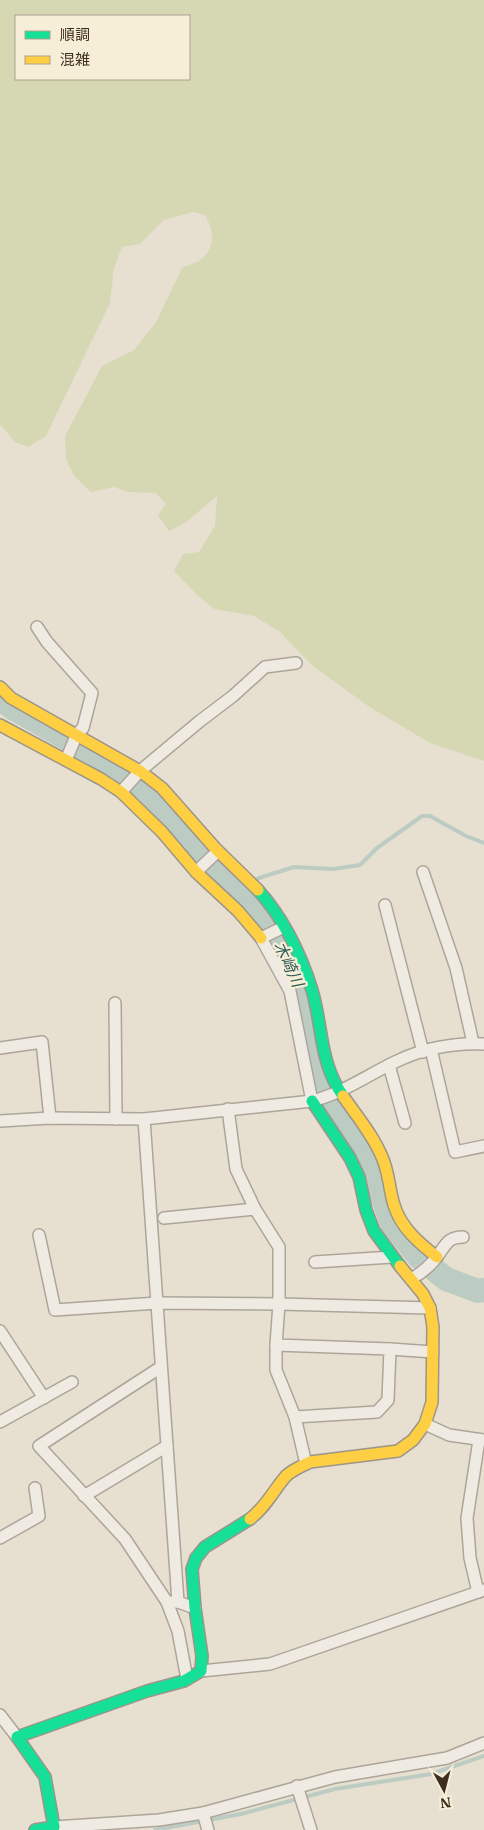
<svg xmlns="http://www.w3.org/2000/svg" width="484" height="1830" font-family="'IBM Plex Serif','Noto Sans JP',serif">
	<style>
		.green { fill: #d6d7b3; fill-rule: evenodd }
		.lines { fill: none; stroke-linecap: round; stroke-linejoin: round }
		.stream { stroke: #bcccc2; stroke-width: 4 }
		.river { stroke: #bcccc2; stroke-width: 24 }
		.street-casing { stroke: #ada599; stroke-width: 14 }
		.fast-casing { stroke: #9c958a; stroke-width: 14 }
		.slow-casing { stroke: #9c958a; stroke-width: 14 }
		.street { stroke: #efebe3; stroke-width: 11 }
		.fast { stroke: #16e098; stroke-width: 11 }
		.slow { stroke: #ffcf43; stroke-width: 11 }
		.labels { text-anchor: middle; stroke-width: 4.5; stroke-linejoin: round; paint-order: stroke }
		.water-label { font-size: 16px; font-style: italic; fill: #2f5d5a; stroke: #f7eed8 }
	</style>
	<rect width="100%" height="100%" fill="#e7e0d1"/>
	<path class="green" d="M 0,0 L 484,0 L 484,761 L 430,743 L 371,708 L 314,667 L 280,632 L 254,616 L 214,609 L 197,595 L 174,571 L 183,554 L 199,552 L 215,526 L 217,496 L 185,523 L 169,531 L 158,515 L 166,504 L 156,493 L 128,492 L 114,487 L 91,492 L 74,476 L 66,459 L 65,436 L 102,366 L 134,350 L 156,322 L 182,268 C 188,265 200,262 204,257 C 216,244 213,229 205,215 L 193,212 L 164,220 L 140,244 L 122,247 L 114,268 L 110,303 L 46,436 L 28,447 L 15,442 L 0,424 ZM 16,16 L 189,16 L 189,79 L 16,79 Z"/>
	<g class="lines">
		<g class="stream">
			<path d="M 253,882 L 259,878 L 294,867 L 333,869 L 360,865 L 377,848 L 422,816 L 430,816 L 466,836 L 484,843"/>
			<path d="M 155,1830 L 241,1814 L 335,1789 L 431,1774 L 484,1756"/>
		</g>
		<path class="river" d="M 0,699 L 16,710 L 121,769 L 147,791 L 206,855 L 264,912 L 288,957 L 302,992 L 322,1084 L 356,1133 L 368,1154 L 392,1224 L 419,1257 L 446,1279 L 478,1291 L 484,1290"/>
		<defs>
			<g id="street">
				<path d="M 37,627 L 47,642 L 92,693 L 83,728 L 77,734 L 66,760"/>
				<path d="M 121,792 L 140,771 L 200,721 L 233,696 L 265,667 L 296,663"/>
				<path d="M 196,872 L 218,851"/>
				<path d="M 423,872 L 456,968 L 473,1043"/>
				<path d="M 385,905 L 423,1052"/>
				<path d="M 284,927 L 261,938 L 290,991 L 312,1101"/>
				<path d="M 115,1003 L 116,1119"/>
				<path d="M 0,1048 L 42,1042 L 50,1118"/>
				<path d="M 431,1049 L 455,1152 L 484,1146"/>
				<path d="M 389,1065 L 405,1123"/>
				<path d="M 228,1109 L 236,1169 L 255,1209 L 279,1247 L 279,1304 L 430,1308"/>
				<path d="M 144,1119 L 178,1602 L 195,1608"/>
				<path d="M 0,1121 L 50,1118 L 144,1119 L 312,1101 C 341,1094 368,1075 395,1062 C 421,1049 455,1042 484,1044"/>
				<path d="M 164,1218 L 255,1209"/>
				<path d="M 39,1235 L 55,1310 L 157,1303 L 279,1304 L 276,1345 L 390,1349 L 388,1400 L 377,1412 L 295,1417 L 306,1464"/>
				<path d="M 315,1262 L 392,1257"/>
				<path d="M 411,1279 C 422,1273 429,1267 436,1258 C 445,1247 446,1237 463,1237"/>
				<path d="M 0,1331 L 44,1398"/>
				<path d="M 276,1345 L 276,1370 L 295,1417"/>
				<path d="M 390,1349 L 433,1352"/>
				<path d="M 161,1367 L 39,1446 L 125,1539 L 167,1602 L 178,1602"/>
				<path d="M 0,1422 L 72,1382"/>
				<path d="M 425,1424 L 449,1435 L 484,1440"/>
				<path d="M 84,1496 L 167,1446"/>
				<path d="M 0,1538 L 39,1516 L 35,1488"/>
				<path d="M 478,1592 L 470,1558 L 467,1518 L 479,1440"/>
				<path d="M 167,1602 L 178,1631 L 187,1679"/>
				<path d="M 201,1671 L 270,1664 L 484,1590"/>
				<path d="M 0,1715 L 17,1737"/>
				<path d="M 297,1786 L 311,1830"/>
				<path d="M 203,1813 L 208,1830"/>
				<path d="M 54,1827 L 159,1820 L 203,1813 L 335,1777 L 447,1758 L 484,1743"/>
			</g>
			<g id="fast">
				<path d="M 258,890 C 283,918 301,955 312,990 C 323,1027 319,1062 343,1096"/>
				<path d="M 312,1101 L 350,1158 L 359,1177 L 366,1210 L 374,1231 L 400,1266"/>
				<path d="M 35,1830 L 54,1827 L 45,1777 L 17,1737 L 147,1691 L 184,1681 L 201,1671 L 202,1656 L 195,1608 L 192,1569 L 196,1558 L 205,1547 L 250,1519"/>
			</g>
			<g id="slow">
				<path d="M 0,687 L 11,698 L 140,771 L 162,788 L 215,848 L 258,890"/>
				<path d="M 0,725 L 101,779 L 121,792 L 162,832 L 196,872 L 238,911 L 261,938"/>
				<path d="M 343,1096 C 356,1115 373,1135 382,1157 C 389,1172 389,1189 394,1205 C 401,1228 419,1243 437,1257"/>
				<path d="M 250,1519 C 266,1507 273,1491 286,1476 C 292,1470 302,1466 310,1462 L 398,1451 L 413,1440 L 425,1424 L 432,1402 L 433,1327 L 430,1308 L 423,1294 L 400,1266"/>
			</g>
		</defs>
		<use href="#street" class="street-casing"/>
		<use href="#fast" class="fast-casing"/>
		<use href="#slow" class="slow-casing"/>
		<use href="#street" class="street"/>
		<use href="#fast" class="fast"/>
		<use href="#slow" class="slow"/>
	</g>
	<g class="labels">
		<g class="water-label">
			<text transform="translate(289 964) rotate(65)" y="6">木崎川</text>
		</g>
	</g>
	<rect x="15" y="15" width="175" height="65" fill="#f7eed8" stroke="#ada18e"/>
	<rect x="25" y="31" width="25" height="8" fill="#16e098" stroke="#ada18e"/>
	<text x="60" y="40" font-size="15" fill="#3d2e20">順調</text>
	<rect x="25" y="56" width="25" height="8" fill="#ffcf43" stroke="#ada18e"/>
	<text x="60" y="65" font-size="15" fill="#3d2e20">混雑</text>
	<g transform="translate(444 1790) rotate(173)" stroke="#f7eed8" stroke-width="4" paint-order="stroke">
	<path d="M0-4L9 19L0 12L-9 19Z" fill="#3d2e20"/>
	<text y="-8" font-size="14" font-weight="bold" text-anchor="middle" fill="#3d2e20">N</text>
	</g>
</svg>
